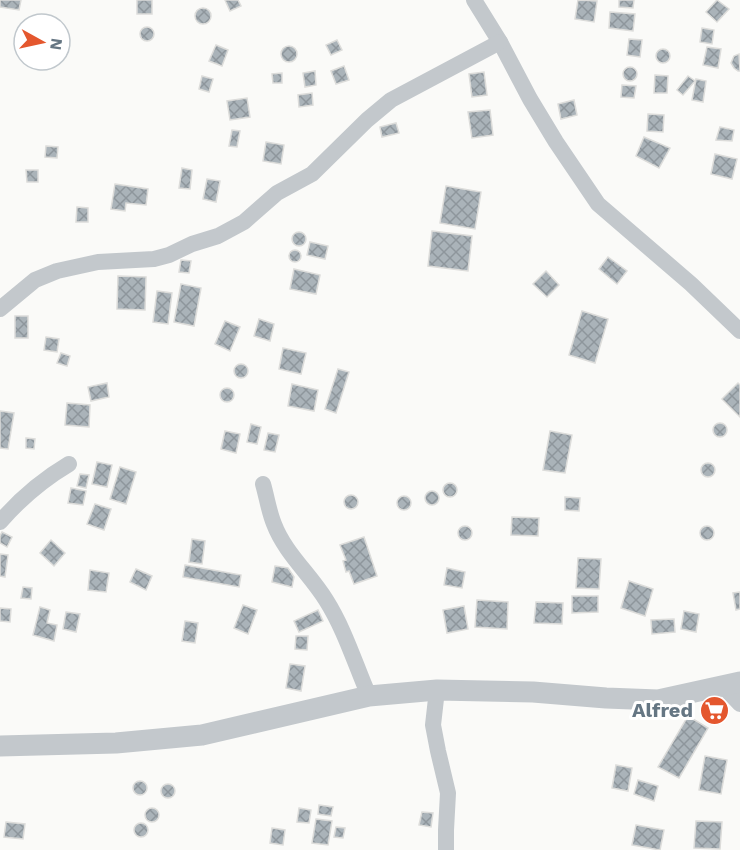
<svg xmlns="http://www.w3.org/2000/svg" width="740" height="850" font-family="'Work Sans',sans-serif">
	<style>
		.building { fill: url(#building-cross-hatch); stroke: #dcdcda; stroke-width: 1.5 }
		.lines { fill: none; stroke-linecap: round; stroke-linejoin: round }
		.minor { stroke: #c3c8cc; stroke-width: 16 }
		.tertiary { stroke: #c3c8cc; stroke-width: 21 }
		.labels { text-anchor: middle; stroke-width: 6; stroke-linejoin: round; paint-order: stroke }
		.poi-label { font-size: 20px; font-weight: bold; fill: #657683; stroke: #fff; text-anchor: end }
	</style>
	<defs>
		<pattern id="building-cross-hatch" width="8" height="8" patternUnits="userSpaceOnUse" patternTransform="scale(1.5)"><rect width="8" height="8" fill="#aab3b9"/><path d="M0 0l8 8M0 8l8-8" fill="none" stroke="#8e969c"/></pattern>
	</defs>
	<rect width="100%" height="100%" fill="#fafaf8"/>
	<g class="building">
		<path d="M 0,0 L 21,0 L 19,10 L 0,7 Z"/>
		<rect x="137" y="0" width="15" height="14"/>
		<path d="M 225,0 L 238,0 L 241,6 L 230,11 Z"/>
		<path d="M 578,0 L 597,1 L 594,22 L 575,19 Z"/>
		<path d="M 619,0 L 634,0 L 633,8 L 619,7 Z"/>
		<path d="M 717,0 L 729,9 L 717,22 L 706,12 Z"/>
		<circle cx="203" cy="16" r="8"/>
		<path d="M 610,12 L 635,14 L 633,31 L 609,28 Z"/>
		<circle cx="147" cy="34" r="7"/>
		<path d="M 702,28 L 714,30 L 712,44 L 700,42 Z"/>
		<path d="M 629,39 L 642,40 L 640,57 L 627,55 Z"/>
		<path d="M 337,40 L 342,50 L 331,55 L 326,45 Z"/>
		<path d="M 216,45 L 228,50 L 222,66 L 209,61 Z"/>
		<circle cx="289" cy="54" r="8"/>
		<path d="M 707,47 L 721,49 L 718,68 L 703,65 Z"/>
		<circle cx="663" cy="56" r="7"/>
		<path d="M 739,54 L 740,71 L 738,71 L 734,68 L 731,63 L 734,56 Z"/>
		<path d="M 344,66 L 349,80 L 336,84 L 331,71 Z"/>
		<circle cx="630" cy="74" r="7"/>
		<path d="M 315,71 L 316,85 L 305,87 L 303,73 Z"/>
		<path d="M 484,72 L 487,95 L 472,97 L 469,74 Z"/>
		<path d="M 282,73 L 282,83 L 273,83 L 272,74 Z"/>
		<path d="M 655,75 L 668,76 L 667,93 L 654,93 Z"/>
		<path d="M 202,76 L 213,79 L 209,92 L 199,89 Z"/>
		<path d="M 688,76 L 695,81 L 683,95 L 677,90 Z"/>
		<path d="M 696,79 L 706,81 L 703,102 L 692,100 Z"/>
		<path d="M 622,85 L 636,86 L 634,98 L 621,97 Z"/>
		<path d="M 312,93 L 313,105 L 299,107 L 298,95 Z"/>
		<path d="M 247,98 L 250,117 L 230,120 L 227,101 Z"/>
		<path d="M 574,100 L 577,115 L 561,119 L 558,104 Z"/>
		<path d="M 490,110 L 493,135 L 472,138 L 468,112 Z"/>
		<path d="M 648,114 L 664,115 L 663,132 L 647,131 Z"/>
		<path d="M 396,123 L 399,133 L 382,137 L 380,127 Z"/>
		<path d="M 720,127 L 734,130 L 732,141 L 716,140 Z"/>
		<path d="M 232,130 L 240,131 L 237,147 L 229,146 Z"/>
		<path d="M 644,137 L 670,148 L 659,168 L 636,156 Z"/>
		<path d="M 266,142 L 284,145 L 281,164 L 263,161 Z"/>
		<path d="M 46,146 L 58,147 L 57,158 L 45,157 Z"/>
		<path d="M 715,154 L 737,159 L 732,179 L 711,174 Z"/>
		<path d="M 182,168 L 192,170 L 190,189 L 179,188 Z"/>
		<path d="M 26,170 L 38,170 L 38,182 L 27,182 Z"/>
		<path d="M 207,179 L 220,181 L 216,202 L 203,199 Z"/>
		<path d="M 115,184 L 148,189 L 146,205 L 126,203 L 125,211 L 111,209 Z"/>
		<path d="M 446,186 L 481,192 L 475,229 L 440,223 Z"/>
		<path d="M 77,207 L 88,208 L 88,222 L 76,222 Z"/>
		<path d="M 432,231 L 472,236 L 468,271 L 428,266 Z"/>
		<circle cx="299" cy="239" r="7"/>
		<path d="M 310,242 L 328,246 L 325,259 L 307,255 Z"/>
		<circle cx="295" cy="256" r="6"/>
		<path d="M 608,257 L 627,271 L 617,284 L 599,269 Z"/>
		<path d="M 181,260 L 191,261 L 189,273 L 179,272 Z"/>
		<path d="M 294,269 L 320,275 L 316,294 L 290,289 Z"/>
		<path d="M 546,271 L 559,285 L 547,297 L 533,284 Z"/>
		<path d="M 118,276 L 146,277 L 145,310 L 117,309 Z"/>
		<path d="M 181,284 L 201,288 L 194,326 L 174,322 Z"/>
		<path d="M 157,291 L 172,293 L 168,324 L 153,322 Z"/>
		<path d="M 582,311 L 608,319 L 595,363 L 569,355 Z"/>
		<rect x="15" y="316" width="13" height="22"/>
		<path d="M 259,319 L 274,324 L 270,341 L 254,336 Z"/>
		<path d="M 225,321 L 240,327 L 230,351 L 215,344 Z"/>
		<path d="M 46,337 L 59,339 L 57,352 L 44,350 Z"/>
		<path d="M 283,348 L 306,353 L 301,374 L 279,369 Z"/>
		<path d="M 61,353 L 70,356 L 67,366 L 57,363 Z"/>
		<circle cx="241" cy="371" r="7"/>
		<path d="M 338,369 L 349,372 L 336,413 L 325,409 Z"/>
		<path d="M 107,383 L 109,397 L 91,401 L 88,387 Z"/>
		<path d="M 738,383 L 740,385 L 740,417 L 722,399 Z"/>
		<path d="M 292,384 L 318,390 L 314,411 L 288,406 Z"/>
		<circle cx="227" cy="395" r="7"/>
		<path d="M 67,403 L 90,405 L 89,427 L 65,425 Z"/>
		<path d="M 0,411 L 14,413 L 8,449 L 0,448 Z"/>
		<circle cx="720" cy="430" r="7"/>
		<path d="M 251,424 L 261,427 L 257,444 L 247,442 Z"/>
		<path d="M 225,431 L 240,434 L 236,453 L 221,449 Z"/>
		<path d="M 550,431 L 572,435 L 565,473 L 543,470 Z"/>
		<path d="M 268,433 L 279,435 L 275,452 L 264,450 Z"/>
		<path d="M 26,438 L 35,439 L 34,449 L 26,448 Z"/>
		<path d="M 97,462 L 112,465 L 107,487 L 92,484 Z"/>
		<circle cx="708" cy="470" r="7"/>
		<path d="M 120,467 L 136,472 L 126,504 L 110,499 Z"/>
		<path d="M 80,474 L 89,475 L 86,488 L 77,486 Z"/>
		<circle cx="450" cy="490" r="7"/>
		<path d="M 71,488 L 86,491 L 83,505 L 68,503 Z"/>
		<circle cx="432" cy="498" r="7"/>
		<circle cx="351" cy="502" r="7"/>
		<circle cx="404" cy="503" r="7"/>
		<path d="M 565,497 L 580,498 L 579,511 L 565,510 Z"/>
		<path d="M 95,504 L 111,509 L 104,530 L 87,524 Z"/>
		<path d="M 512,517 L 539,518 L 538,536 L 511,535 Z"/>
		<circle cx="707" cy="533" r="7"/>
		<circle cx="465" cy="533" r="7"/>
		<path d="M 2,532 L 12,537 L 7,547 L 0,543 L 0,536 Z"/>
		<path d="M 364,537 L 377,576 L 354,584 L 349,571 L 346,572 L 343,561 L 346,560 L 340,545 Z"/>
		<path d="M 192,539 L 205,541 L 202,564 L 189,562 Z"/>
		<path d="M 51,540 L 65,553 L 54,566 L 40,553 Z"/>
		<path d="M 0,554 L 8,555 L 5,577 L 0,576 Z"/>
		<path d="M 578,558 L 601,559 L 599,589 L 576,588 Z"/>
		<path d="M 185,565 L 241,575 L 239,587 L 183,577 Z"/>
		<path d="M 275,566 L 288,568 L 294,577 L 292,587 L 272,582 Z"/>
		<path d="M 447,568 L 465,572 L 462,588 L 444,585 Z"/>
		<path d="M 136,569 L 152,576 L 146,590 L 130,582 Z"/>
		<path d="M 90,570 L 109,573 L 106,592 L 88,590 Z"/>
		<path d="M 629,581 L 653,589 L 645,616 L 621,608 Z"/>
		<path d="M 23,587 L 32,588 L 31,599 L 21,598 Z"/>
		<path d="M 740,592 L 740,609 L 736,610 L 733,593 Z"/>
		<path d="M 572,596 L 598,596 L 598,612 L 572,613 Z"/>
		<path d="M 477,600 L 508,602 L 507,629 L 475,627 Z"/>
		<path d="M 536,602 L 563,603 L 562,624 L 534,623 Z"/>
		<path d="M 243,605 L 257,610 L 248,634 L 234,628 Z"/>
		<path d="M 464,606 L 468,629 L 447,633 L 443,610 Z"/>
		<path d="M 40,607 L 50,610 L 47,623 L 57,625 L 54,641 L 33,635 Z"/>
		<path d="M 0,608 L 11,609 L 10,622 L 0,621 Z"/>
		<path d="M 318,610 L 323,621 L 299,632 L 294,621 Z"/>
		<path d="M 684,611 L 699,614 L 696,632 L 681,629 Z"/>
		<path d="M 66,612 L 80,614 L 76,632 L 63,629 Z"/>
		<path d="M 674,619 L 675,632 L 652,634 L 651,620 Z"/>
		<path d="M 185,621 L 198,623 L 195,643 L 182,641 Z"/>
		<path d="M 296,636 L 308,636 L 307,650 L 295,649 Z"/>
		<path d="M 290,664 L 305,666 L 301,691 L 286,688 Z"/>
		<path d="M 688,716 L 708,728 L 679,778 L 658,767 Z"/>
		<path d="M 705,756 L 727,760 L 721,794 L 699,790 Z"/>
		<path d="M 616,765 L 632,768 L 628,791 L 612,788 Z"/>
		<path d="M 638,780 L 658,786 L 654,801 L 634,794 Z"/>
		<circle cx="140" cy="788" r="7"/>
		<circle cx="168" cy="791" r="7"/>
		<path d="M 319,805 L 333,807 L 331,816 L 318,814 Z"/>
		<path d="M 299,808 L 311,810 L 309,823 L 297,822 Z"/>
		<circle cx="152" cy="815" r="7"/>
		<path d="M 422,812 L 433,813 L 431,827 L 419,825 Z"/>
		<path d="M 316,819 L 332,821 L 328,845 L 312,843 Z"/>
		<path d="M 696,821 L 722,822 L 720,849 L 694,848 Z"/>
		<path d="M 6,822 L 25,824 L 23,839 L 4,837 Z"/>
		<circle cx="141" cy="830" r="7"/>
		<path d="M 636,825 L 664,830 L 660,850 L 632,845 Z"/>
		<path d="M 336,827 L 345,828 L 343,838 L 334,837 Z"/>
		<path d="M 272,828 L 285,830 L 283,845 L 270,843 Z"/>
	</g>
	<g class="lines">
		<g class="minor">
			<path d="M 474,0 L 500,42 L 530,99 L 556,142 L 598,204 L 691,284 L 740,331"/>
			<path d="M 0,309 L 35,280 L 57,271 L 98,262 L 154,259 L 169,255 L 192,244 L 218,236 L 244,222 L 277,193 L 312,174 L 367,120 L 391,100 L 500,42"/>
			<path d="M 263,484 C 267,498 269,512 274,524 C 285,553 310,574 326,600 C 345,630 355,664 369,696"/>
			<path d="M 0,522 C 20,499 42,480 69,464"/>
			<path d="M 723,686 L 740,704"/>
			<path d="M 437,690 L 433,725 L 438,751 L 448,793 L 446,830 L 446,850"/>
		</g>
		<path class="tertiary" d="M 0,746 L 116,743 L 202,735 L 369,696 L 437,690 L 533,692 L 606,698 L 658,700 L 740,682"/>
	</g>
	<defs>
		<symbol id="supermarket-disc" viewBox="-11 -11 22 22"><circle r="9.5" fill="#e4572e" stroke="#fff"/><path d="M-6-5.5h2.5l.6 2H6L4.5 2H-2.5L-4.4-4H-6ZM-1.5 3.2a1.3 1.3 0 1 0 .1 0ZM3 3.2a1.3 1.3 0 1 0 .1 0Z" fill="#fff"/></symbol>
	</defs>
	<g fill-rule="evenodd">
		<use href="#supermarket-disc" x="698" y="694" width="33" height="33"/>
	</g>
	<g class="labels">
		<g class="poi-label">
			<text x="693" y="717">Alfred</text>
		</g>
	</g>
	<g transform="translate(42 42) rotate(98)"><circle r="28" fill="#ffffff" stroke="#c1c8cd" stroke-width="1.5"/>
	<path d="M0-4.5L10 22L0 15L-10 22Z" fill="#e4572e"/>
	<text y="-9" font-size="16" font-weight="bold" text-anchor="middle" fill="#657683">N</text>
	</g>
</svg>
